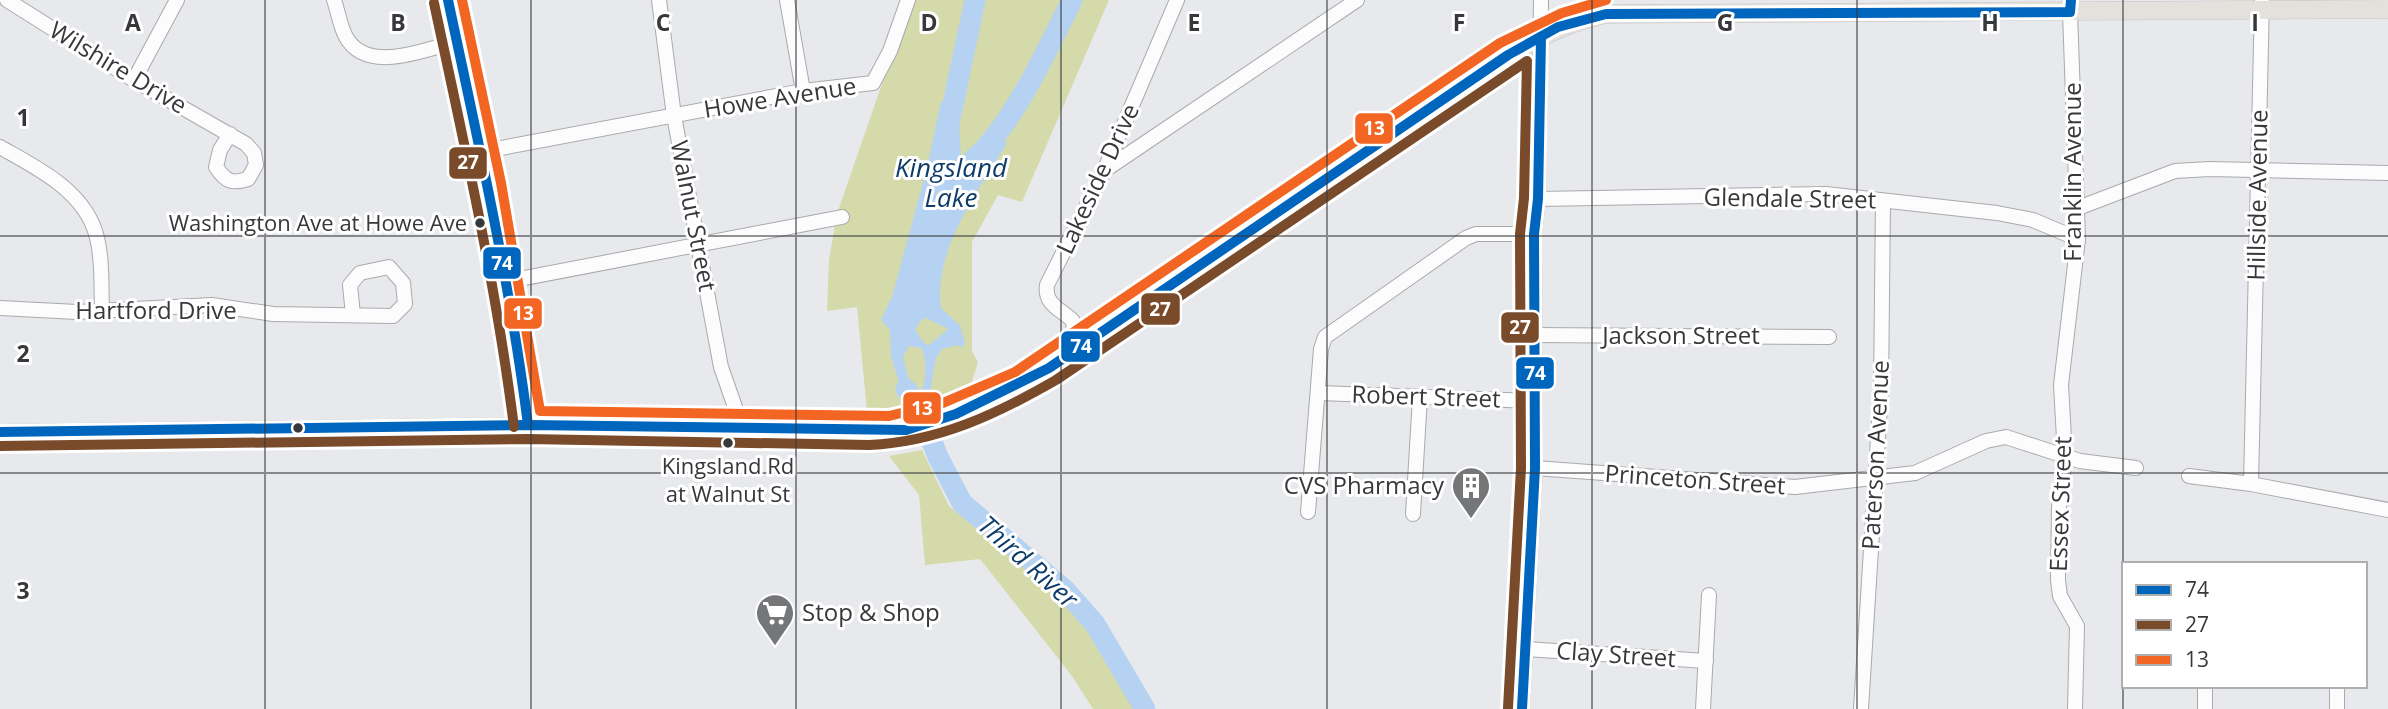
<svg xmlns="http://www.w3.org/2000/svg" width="2388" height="709" font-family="'Open Sans',sans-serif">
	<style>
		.green { fill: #d5daab }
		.water { fill: #b6d2f2; fill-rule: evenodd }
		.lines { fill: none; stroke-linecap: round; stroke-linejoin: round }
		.river { stroke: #b6d2f2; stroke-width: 21 }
		.minor-casing { stroke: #aaaaad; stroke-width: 16 }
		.major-casing { stroke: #c4c4c5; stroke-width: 19 }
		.minor { stroke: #fcfcfc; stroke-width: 14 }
		.major { stroke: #e4e1dc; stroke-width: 18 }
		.bus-1-casing { stroke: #fff; stroke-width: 16 }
		.bus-2-casing { stroke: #fff; stroke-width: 16 }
		.bus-3-casing { stroke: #fff; stroke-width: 16 }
		.bus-1 { stroke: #0065bd; stroke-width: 10 }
		.bus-2 { stroke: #7a4b2a; stroke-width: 10 }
		.bus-3 { stroke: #f26522; stroke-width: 10 }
		.grid { fill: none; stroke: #37383a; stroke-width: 2; stroke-opacity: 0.55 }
		.bus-dot { fill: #37383a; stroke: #fff; stroke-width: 2.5 }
		.labels { text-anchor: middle; stroke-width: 6; stroke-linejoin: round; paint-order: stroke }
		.bus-label { font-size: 22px; fill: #37383a; stroke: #fff; text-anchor: end }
		.street-label { font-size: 24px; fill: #37383a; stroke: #fff }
		.poi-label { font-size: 24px; fill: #37383a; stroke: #fff; text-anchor: end }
		.water-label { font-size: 26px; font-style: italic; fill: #0d3c6a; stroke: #fff }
		.grid-label { font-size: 23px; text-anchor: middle; font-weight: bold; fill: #37383a; stroke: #fff; stroke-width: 6; stroke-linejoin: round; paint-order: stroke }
		.line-badge { stroke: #fff; stroke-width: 2.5 }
		.badge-label { font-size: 19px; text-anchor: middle; font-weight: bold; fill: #fff }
	</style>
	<rect width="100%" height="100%" fill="#e8e9ec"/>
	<g class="green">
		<path d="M 911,0 L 1109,0 L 1022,202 L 998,195 L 972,242 L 972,351 L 978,362 L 972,381 L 972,407 L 933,423 L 929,411 L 914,416 L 916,428 L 869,432 L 857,307 L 827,311 L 829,260 L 837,214 Z"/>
		<path d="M 922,450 L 949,506 L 1095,624 L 1154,709 L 1093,709 L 1072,676 L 980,559 L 925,565 L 919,495 L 889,456 Z"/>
	</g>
	<path class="water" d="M 941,101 L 959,120 L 961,157 L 987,132 L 1007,143 C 978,192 933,249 941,308 L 960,326 L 965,343 L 961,348 L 958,345 L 942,349 L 936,358 L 927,409 L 915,412 L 901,390 L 891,356 L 890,330 L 881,320 L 892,297 L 927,168 ZM 926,318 L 948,329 L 929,345 L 924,343 L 915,330 L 920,321 ZM 909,346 L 921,348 C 928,359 926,386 919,396 L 911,388 L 903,357 Z"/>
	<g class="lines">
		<g class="river">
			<path d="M 946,138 L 975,0"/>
			<path d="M 978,157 C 1019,112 1045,54 1072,0"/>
			<path d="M 906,389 L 918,406 L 938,457 L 962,503 L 1065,590 L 1095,624 L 1145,709"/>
		</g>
		<defs>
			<g id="minor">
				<path d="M 7,0 L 134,80 L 246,144 L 254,153 L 256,165 L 248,179 C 232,184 226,182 216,167 L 220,150 L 230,134"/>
				<path d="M 334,0 C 338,11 340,26 346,37 C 367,75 426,49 458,41"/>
				<path d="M 659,0 L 674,116 L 721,367 L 735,407 L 736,429"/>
				<path d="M 787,0 L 803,91"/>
				<path d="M 2070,12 L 2078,239 L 2061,385 L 2065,456 L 2059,507 L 2058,580 L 2060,596 L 2077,626 L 2075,709"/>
				<path d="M 134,80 L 177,0"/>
				<path d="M 0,147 C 35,167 79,188 94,228 C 103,252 101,284 102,310"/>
				<path d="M 480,152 L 803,91 L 873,83 L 890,51 L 908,0"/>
				<path d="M 1105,170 L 1357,0"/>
				<path d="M 1538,199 L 1826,194 L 1997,213 L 2033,220 L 2078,239"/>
				<path d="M 2078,208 L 2175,171 L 2210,169 L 2388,173"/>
				<path d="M 504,282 L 842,217"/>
				<path d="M 0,308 L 77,312 L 212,305 L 273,314 L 393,316 L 405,304 L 403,283 L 389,267 L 360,273 L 350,285 L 353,315"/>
				<path d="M 1533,335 L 1829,337"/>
				<path d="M 1076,350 L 1073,321 C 1061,309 1044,305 1047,285 L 1104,171 L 1177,0"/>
				<path d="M 1319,393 L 1532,401"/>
				<path d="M 0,432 L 528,425"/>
				<path d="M 1535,468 L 1795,487 L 1915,473 L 1986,441 L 2006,437 L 2080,461 L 2136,468"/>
				<path d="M 2189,476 L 2251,484 L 2388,510"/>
				<path d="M 2251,484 L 2262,0"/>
				<path d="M 1308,512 L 1321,349 L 1325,337 L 1466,238 L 1476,234 L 1534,234"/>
				<path d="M 1413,514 L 1420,397"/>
				<path d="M 1526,649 L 1706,661"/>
				<path d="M 1522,709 L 1535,468 L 1534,234 L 1538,199 L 1541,0"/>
				<path d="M 1703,709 L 1709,595"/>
				<path d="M 1861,709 L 1881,390 L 1883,201"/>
				<path d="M 2205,709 L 2205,686"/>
				<path d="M 2337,709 L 2337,686"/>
			</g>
			<path id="major" d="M 448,0 L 487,186 L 521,369 L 528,425 L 869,431 C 928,431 970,408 1022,384 L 1508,55 C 1540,37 1569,22 1606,14 L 2388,9"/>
		</defs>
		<use href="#minor" class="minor-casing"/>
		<use href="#major" class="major-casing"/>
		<use href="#minor" class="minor"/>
		<use href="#major" class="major"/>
		<defs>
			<g id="bus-1">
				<path d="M 448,0 C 478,141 510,282 528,425"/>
				<path d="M 0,432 L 528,425 L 906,430 L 956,414 L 1049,368 L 1508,55 L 1558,27 L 1606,14 L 2070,12 L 2071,0"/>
				<path d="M 1522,709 L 1535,468 L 1534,234 L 1538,199 L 1541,37"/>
			</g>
			<g id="bus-2">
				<path d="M 434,3 C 464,143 496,284 514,427"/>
				<path d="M 0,446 L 528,439 L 869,445 C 938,442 997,414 1056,380 L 1527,61 L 1524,198 L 1520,234 L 1521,468 L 1508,708"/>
			</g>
			<path id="bus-3" d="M 462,0 L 501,183 L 540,411 L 889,416 L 943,403 L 1015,372 L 1500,43 L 1562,13 L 1606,0"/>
		</defs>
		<use href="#bus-1" class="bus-1-casing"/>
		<use href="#bus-2" class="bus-2-casing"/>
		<use href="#bus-3" class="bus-3-casing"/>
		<use href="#bus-1" class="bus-1"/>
		<use href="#bus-2" class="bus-2"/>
		<use href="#bus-3" class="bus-3"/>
	</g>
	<path class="grid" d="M 265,0 L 265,709M 531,0 L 531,709M 796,0 L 796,709M 1061,0 L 1061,709M 1327,0 L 1327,709M 1592,0 L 1592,709M 1857,0 L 1857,709M 2123,0 L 2123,709M 0,236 L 2388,236M 0,473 L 2388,473"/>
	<defs>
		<symbol id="building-pin" viewBox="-11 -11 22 30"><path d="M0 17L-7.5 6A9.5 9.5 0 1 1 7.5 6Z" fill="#757678" stroke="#fff"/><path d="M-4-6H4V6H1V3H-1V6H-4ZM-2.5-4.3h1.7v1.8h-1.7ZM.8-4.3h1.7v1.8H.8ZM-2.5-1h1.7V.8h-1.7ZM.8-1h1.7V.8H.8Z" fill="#fff"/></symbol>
		<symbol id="supermarket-pin" viewBox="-11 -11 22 30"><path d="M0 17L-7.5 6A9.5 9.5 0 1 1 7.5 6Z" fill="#757678" stroke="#fff"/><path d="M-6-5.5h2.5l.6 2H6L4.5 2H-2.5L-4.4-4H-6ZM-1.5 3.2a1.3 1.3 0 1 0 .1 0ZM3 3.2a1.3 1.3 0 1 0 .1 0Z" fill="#fff"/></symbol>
	</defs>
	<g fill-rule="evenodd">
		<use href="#building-pin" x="1449" y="464" width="44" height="60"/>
		<use href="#supermarket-pin" x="753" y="591" width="44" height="60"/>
	</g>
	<g class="bus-dot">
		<circle cx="480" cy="223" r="6"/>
		<circle cx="298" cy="428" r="6"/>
		<circle cx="728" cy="443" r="6"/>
	</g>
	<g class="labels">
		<g class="bus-label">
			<text x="467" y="231">Washington Ave at Howe Ave</text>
			<text x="728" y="474" text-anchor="middle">Kingsland Rd<tspan x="728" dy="28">at Walnut St</tspan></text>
		</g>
		<g class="street-label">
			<text transform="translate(118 68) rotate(31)" y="8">Wilshire Drive</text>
			<text transform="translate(780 98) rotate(-9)" y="8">Howe Avenue</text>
			<text transform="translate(2073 172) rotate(-90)" y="8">Franklin Avenue</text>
			<text transform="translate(1098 179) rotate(-65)" y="8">Lakeside Drive</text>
			<text transform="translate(2258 195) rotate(-89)" y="8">Hillside Avenue</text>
			<text transform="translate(1790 199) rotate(1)" y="8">Glendale Street</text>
			<text transform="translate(693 216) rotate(79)" y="8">Walnut Street</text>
			<text x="156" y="319">Hartford Drive</text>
			<text x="1681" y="344">Jackson Street</text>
			<text transform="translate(1426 397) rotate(2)" y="8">Robert Street</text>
			<text transform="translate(1876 455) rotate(-87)" y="8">Paterson Avenue</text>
			<text transform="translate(1695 480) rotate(4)" y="8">Princeton Street</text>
			<text transform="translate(2061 504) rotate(-88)" y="8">Essex Street</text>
			<text transform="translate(1616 655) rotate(4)" y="8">Clay Street</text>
		</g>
		<g class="poi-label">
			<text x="1444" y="494">CVS Pharmacy</text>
			<text x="802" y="621" text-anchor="start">Stop &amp; Shop</text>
		</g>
		<g class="water-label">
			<text x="951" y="177">Kingsland<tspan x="951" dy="30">Lake</tspan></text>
			<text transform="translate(1028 562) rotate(42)" y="9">Third River</text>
		</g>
	</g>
	<g class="grid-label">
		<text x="133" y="31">A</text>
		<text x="398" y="31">B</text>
		<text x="663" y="31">C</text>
		<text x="929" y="31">D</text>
		<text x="1194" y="31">E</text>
		<text x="1459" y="31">F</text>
		<text x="1725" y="31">G</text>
		<text x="1990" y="31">H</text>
		<text x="2255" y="31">I</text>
		<text x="23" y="126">1</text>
		<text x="23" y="362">2</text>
		<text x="23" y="599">3</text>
	</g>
	<g class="line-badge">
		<rect x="1354" y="112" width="40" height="33" rx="7" fill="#f26522"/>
		<rect x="448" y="146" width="40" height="34" rx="7" fill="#7a4b2a"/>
		<rect x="482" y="246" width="40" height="34" rx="7" fill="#0065bd"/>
		<rect x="1140" y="292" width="41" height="34" rx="7" fill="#7a4b2a"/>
		<rect x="503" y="297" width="40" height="33" rx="7" fill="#f26522"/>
		<rect x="1500" y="311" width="40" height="33" rx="7" fill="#7a4b2a"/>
		<rect x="1060" y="330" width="41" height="33" rx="7" fill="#0065bd"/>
		<rect x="1515" y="356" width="40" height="34" rx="7" fill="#0065bd"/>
		<rect x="902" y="391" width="40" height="34" rx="7" fill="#f26522"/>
	</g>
	<g class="badge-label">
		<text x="1374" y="135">13</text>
		<text x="468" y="169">27</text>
		<text x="502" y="270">74</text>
		<text x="1160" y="316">27</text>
		<text x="523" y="320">13</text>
		<text x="1520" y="334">27</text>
		<text x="1081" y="353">74</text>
		<text x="1535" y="380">74</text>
		<text x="922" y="415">13</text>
	</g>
	<rect x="2122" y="562" width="245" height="126" fill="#ffffff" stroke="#afafb0" stroke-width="2"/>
	<rect x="2136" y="585" width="35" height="10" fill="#0065bd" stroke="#afafb0" stroke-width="2"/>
	<text x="2185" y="597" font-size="21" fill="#37383a">74</text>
	<rect x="2136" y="620" width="35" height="10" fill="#7a4b2a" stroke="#afafb0" stroke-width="2"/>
	<text x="2185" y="632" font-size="21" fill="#37383a">27</text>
	<rect x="2136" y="655" width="35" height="10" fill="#f26522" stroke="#afafb0" stroke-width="2"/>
	<text x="2185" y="667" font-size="21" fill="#37383a">13</text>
</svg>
